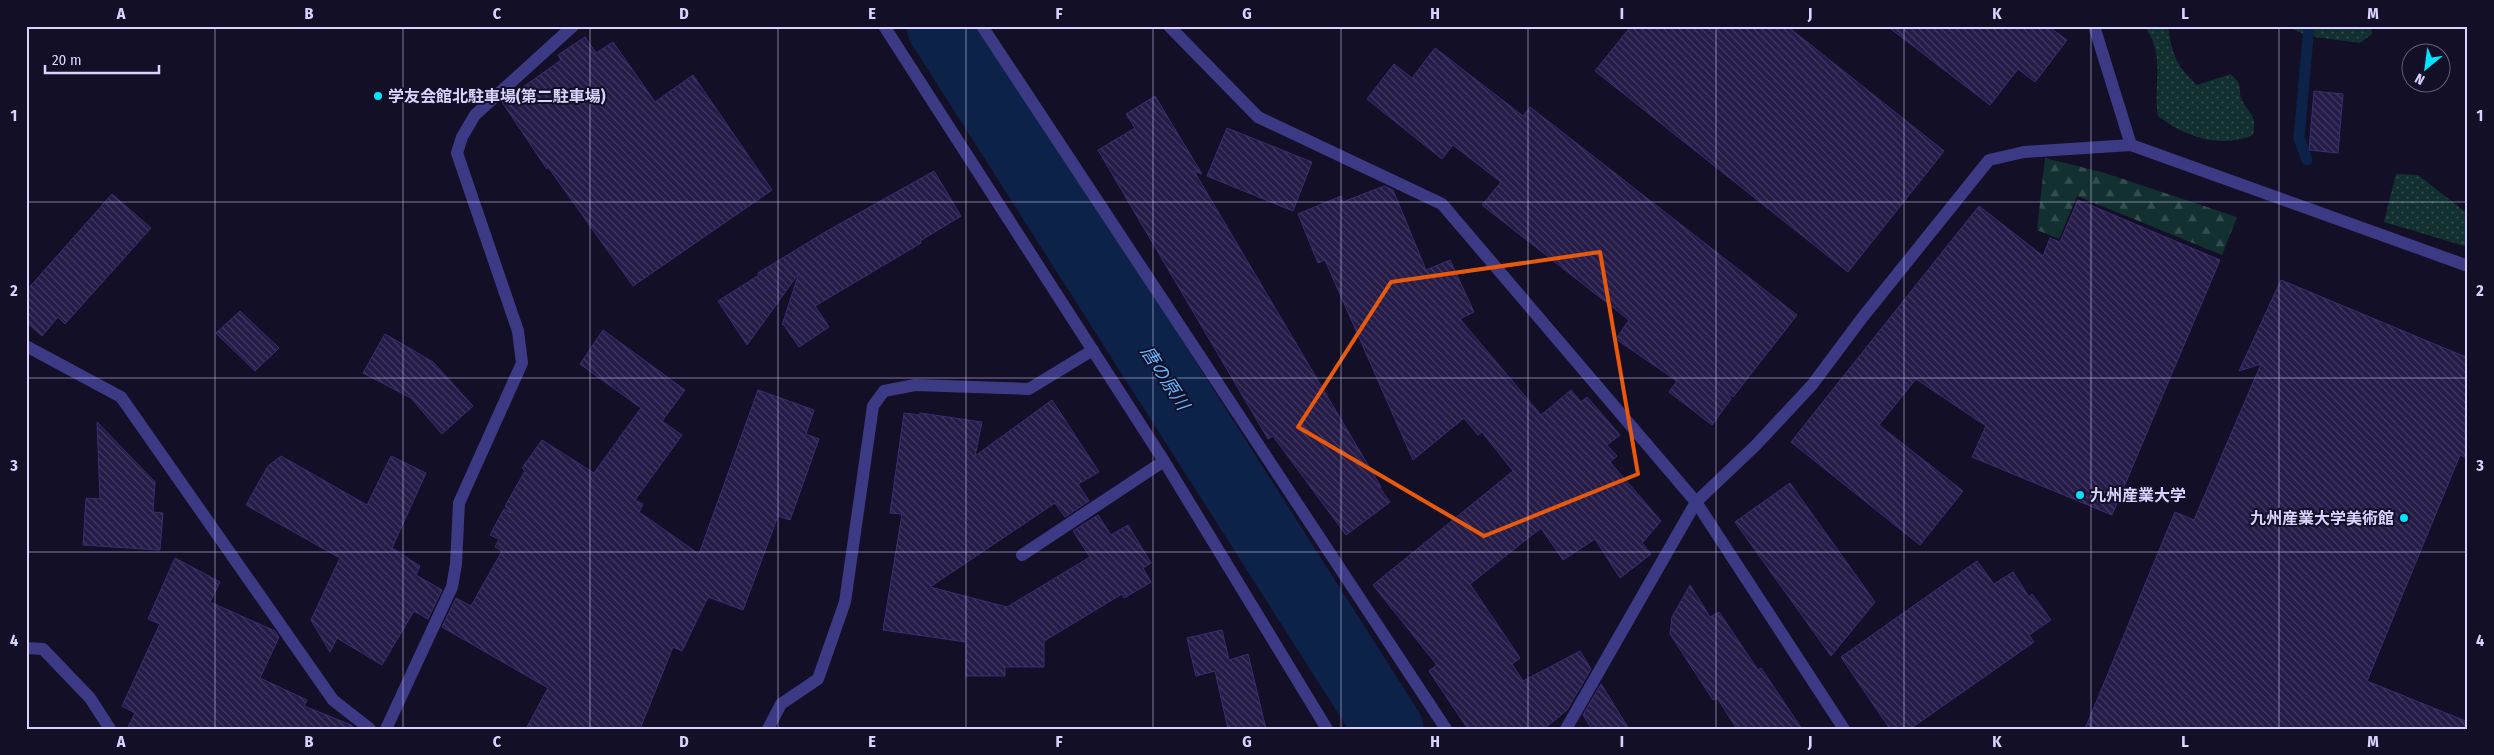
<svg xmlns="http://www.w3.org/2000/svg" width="2494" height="755" font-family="'Fira Sans Condensed','Noto Sans JP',sans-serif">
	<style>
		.grass { fill: url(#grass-dots) }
		.forest { fill: url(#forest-firs) }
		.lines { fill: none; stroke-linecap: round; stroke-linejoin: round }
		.stream { stroke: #0c2248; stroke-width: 11 }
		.river { stroke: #0c2248; stroke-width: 69 }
		.building { fill: url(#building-back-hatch); stroke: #3b2d73 }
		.service { stroke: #3d3a85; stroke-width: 12 }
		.minor { stroke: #3d3a85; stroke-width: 12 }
		.marked { fill: none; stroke: #e8590c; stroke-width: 4; stroke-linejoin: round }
		.grid { fill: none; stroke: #d9d4ff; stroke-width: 1; stroke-opacity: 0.55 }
		.poi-dot { fill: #00e5ff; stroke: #130f26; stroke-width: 2 }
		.labels { text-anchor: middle; stroke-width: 4; stroke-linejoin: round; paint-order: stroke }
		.poi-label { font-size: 16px; font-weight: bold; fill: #d9d4ff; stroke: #130f26; text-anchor: start }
		.water-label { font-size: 18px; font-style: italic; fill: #62b6ff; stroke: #130f26 }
		.neatline { fill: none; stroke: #d9d4ff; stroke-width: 2 }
		.grid-label { font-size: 16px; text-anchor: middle; font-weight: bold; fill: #d9d4ff }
	</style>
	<defs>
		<pattern id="grass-dots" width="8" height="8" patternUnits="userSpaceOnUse" patternTransform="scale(1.25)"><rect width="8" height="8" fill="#12302f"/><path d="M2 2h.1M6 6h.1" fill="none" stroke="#344d4e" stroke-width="1.8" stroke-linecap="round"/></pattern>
		<pattern id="forest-firs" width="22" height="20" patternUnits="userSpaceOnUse" patternTransform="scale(1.25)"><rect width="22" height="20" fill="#12302f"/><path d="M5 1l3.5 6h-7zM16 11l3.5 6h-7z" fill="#344d4e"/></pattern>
		<pattern id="building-back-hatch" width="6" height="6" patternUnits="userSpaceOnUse" patternTransform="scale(1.25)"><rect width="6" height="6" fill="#241b47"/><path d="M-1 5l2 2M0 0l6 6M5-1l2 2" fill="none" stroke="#433b63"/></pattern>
	</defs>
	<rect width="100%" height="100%" fill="#130f26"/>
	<g class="grass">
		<path d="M 2144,26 L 2168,26 C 2172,55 2176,65 2197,85 L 2231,74 C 2246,89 2236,90 2243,102 C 2251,116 2257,117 2253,135 C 2220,149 2185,137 2158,116 C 2153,86 2166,53 2144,26 Z"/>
		<path d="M 2286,26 L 2371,26 L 2372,34 L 2360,43 L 2308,36 Z"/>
		<path d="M 2396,174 L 2418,175 L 2468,214 L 2468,247 L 2384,222 Z"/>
	</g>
	<path class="forest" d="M 2045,158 L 2105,173 L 2237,217 L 2222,255 L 2077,196 L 2059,239 L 2037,230 Z"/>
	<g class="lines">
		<path class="stream" d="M 2307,160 L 2299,138 L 2309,26"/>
		<path class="river" d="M 941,26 L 1389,729"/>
	</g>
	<g class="building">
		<path d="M 1631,26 L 1787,26 L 1944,151 L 1848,272 L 1595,71 Z"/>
		<path d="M 1887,26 L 2048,26 L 2067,40 L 2035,82 L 2018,69 L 1990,105 Z"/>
		<path d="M 585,37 L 596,53 L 613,42 L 655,102 L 693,75 L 772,190 L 633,286 L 548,167 L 547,169 L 502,102 L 561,60 L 558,55 Z"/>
		<path d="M 1435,48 L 1523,116 L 1530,107 L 1797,315 L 1733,397 L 1726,392 L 1731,399 L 1712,425 L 1669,392 L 1677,381 L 1616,339 L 1629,320 L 1482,205 L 1501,182 L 1453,145 L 1442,159 L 1367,99 L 1394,64 L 1412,78 Z"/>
		<path d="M 2314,91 L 2343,94 L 2338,153 L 2309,150 Z"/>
		<path d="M 1155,96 L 1202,174 L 1194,171 L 1381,487 L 1380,488 L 1390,502 L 1346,535 L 1273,436 L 1268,439 L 1098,150 L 1135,128 L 1126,114 Z"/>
		<path d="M 1227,128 L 1312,162 L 1293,211 L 1207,176 Z"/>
		<path d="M 934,171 L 961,216 L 920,241 L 921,243 L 815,306 L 829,327 L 799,347 L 783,324 L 782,325 L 799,273 L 747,345 L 718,301 L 759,275 L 758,273 L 827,231 Z"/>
		<path d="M 1384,186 L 1393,190 L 1426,270 L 1450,260 L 1474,312 L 1460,319 L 1541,415 L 1571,390 L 1581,402 L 1587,397 L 1620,435 L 1607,445 L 1617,456 L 1610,462 L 1661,521 L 1642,543 L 1651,554 L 1620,578 L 1595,539 L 1563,560 L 1541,528 L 1470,584 L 1520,658 L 1512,664 L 1523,681 L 1580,651 L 1591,669 L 1567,710 L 1544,729 L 1468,729 L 1429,671 L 1437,665 L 1373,585 L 1513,471 L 1482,432 L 1478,435 L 1464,418 L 1413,460 L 1325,260 L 1318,263 L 1298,214 L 1341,196 L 1343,202 Z"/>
		<path d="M 112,194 L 151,228 L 65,324 L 58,317 L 42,336 L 26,322 L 26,291 Z"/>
		<path d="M 2078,200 L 2220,260 L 2112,515 L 1972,457 L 1986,426 L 1916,379 L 1879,425 L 1963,491 L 1920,545 L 1791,442 L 1979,206 L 2043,256 L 2050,238 L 2060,242 Z"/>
		<path d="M 2281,280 L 2468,358 L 2468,459 L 2460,455 L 2367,681 L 2468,722 L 2468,729 L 2085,729 L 2175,512 L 2194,520 L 2261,364 L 2239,371 Z"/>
		<path d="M 240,311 L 279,348 L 255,371 L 216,333 Z"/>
		<path d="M 603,330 L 685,390 L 662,421 L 682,435 L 635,500 L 643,504 L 639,512 L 699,554 L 758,390 L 814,410 L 806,434 L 819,439 L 790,520 L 778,516 L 743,610 L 708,597 L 682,651 L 673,647 L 640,729 L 526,729 L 548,688 L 442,627 L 456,598 L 471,606 L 502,551 L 495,547 L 499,539 L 490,535 L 504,509 L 511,513 L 505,506 L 525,471 L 522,468 L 542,440 L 594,473 L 641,408 L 580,364 Z"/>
		<path d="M 385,334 L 433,362 L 473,406 L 442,434 L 411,398 L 363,373 Z"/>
		<path d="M 1052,400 L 1099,472 L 1078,484 L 1089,501 L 1065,517 L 1055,503 L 930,587 L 1007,607 L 1090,557 L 1073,531 L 1098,515 L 1111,535 L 1128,525 L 1151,563 L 1143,568 L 1151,582 L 1124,598 L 1122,594 L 1044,641 L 1044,667 L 1005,667 L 1005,676 L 966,676 L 966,642 L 883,630 L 902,514 L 890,513 L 904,413 L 919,415 L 920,413 L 982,422 L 975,456 Z"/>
		<path d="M 97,422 L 155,482 L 153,512 L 163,513 L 160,550 L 83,545 L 86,498 L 100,499 Z"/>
		<path d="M 281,456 L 367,505 L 391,456 L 426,473 L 392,548 L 420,566 L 416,575 L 442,590 L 428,619 L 414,611 L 382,665 L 337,638 L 330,652 L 311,620 L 340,558 L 246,505 L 268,466 Z"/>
		<path d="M 1790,483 L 1875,602 L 1831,656 L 1735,522 Z"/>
		<path d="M 175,558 L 220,582 L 210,602 L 275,631 L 279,637 L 260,678 L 307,700 L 304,706 L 351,725 L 356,729 L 127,729 L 135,713 L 122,706 L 160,624 L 148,619 Z"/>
		<path d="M 1977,561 L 1994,584 L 2013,572 L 2029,597 L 2032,594 L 2051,620 L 2029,635 L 2034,642 L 1910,729 L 1890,729 L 1841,657 Z"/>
		<path d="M 1690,585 L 1710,617 L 1719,612 L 1758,670 L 1761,668 L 1802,729 L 1737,729 L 1717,698 L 1713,700 L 1670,634 L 1672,617 Z"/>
		<path d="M 1222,630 L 1229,660 L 1248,654 L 1266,729 L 1228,729 L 1215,671 L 1196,676 L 1187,638 Z"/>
		<path d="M 1601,684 L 1629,729 L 1592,729 L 1583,715 Z"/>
	</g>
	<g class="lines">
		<g class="service">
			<path d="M 2094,26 L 2131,145"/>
			<path d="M 1696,502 L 1756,445 L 1812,385 L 1862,318 L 1989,160 L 2024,152 L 2131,145 L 2468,266"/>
		</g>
		<g class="minor">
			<path d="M 884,26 L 1164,461 L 1327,729"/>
			<path d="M 982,26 L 1446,729"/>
			<path d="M 1169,26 L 1258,117 L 1442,204 L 1696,502 L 1844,729"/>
			<path d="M 26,346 L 121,397 L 333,700 L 370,729"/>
			<path d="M 1022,555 L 1164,461"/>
			<path d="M 26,648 L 43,649 L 90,698 L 110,729"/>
			<path d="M 386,729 L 452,587 L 456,564 L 459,503 L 522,363 L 518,331 L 457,153 L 462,137 L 475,115 L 573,26"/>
			<path d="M 768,729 L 781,704 L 818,679 L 845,602 L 873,406 L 884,391 L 915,385 L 1029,389 L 1093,350"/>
			<path d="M 1566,729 L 1696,502"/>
		</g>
	</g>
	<path class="marked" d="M 1600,252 L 1638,474 L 1484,536 L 1298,427 L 1391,282 Z"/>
	<path class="grid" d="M 215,26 L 215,729M 403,26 L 403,729M 590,26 L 590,729M 778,26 L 778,729M 966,26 L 966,729M 1153,26 L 1153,729M 1341,26 L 1341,729M 1528,26 L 1528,729M 1716,26 L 1716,729M 1904,26 L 1904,729M 2091,26 L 2091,729M 2279,26 L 2279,729M 26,202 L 2468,202M 26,378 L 2468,378M 26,552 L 2468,552"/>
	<g class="poi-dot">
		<circle cx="378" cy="96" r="5"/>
		<circle cx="2080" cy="495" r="5"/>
		<circle cx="2404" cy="518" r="5"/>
	</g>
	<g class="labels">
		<g class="poi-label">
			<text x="388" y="102">学友会館北駐車場(第二駐車場)</text>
			<text x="2090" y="501">九州産業大学</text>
			<text x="2394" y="524" text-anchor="end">九州産業大学美術館</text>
		</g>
		<g class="water-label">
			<text transform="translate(1165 378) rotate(57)" y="6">唐の原川</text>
		</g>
	</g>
	<rect width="2494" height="755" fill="none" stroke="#130f26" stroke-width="55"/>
	<g transform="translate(2426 68) rotate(209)"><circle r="24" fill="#130f26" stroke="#625e7d"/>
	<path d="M0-4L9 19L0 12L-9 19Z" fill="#00e5ff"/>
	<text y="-8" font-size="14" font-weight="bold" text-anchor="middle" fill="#d9d4ff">N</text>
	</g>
	<path d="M45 65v8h114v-8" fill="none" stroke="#d9d4ff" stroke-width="2.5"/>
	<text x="52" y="65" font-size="15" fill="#d9d4ff" stroke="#130f26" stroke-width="4" paint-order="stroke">20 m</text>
	<rect x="28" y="28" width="2438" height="700" class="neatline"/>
	<g class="grid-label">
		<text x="121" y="19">A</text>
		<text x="309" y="19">B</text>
		<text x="497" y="19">C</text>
		<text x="684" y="19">D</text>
		<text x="872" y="19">E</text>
		<text x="1059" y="19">F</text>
		<text x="1247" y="19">G</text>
		<text x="1435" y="19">H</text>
		<text x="1622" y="19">I</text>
		<text x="1810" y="19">J</text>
		<text x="1997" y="19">K</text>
		<text x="2185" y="19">L</text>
		<text x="2373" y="19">M</text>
		<text x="14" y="121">1</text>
		<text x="2480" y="121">1</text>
		<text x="14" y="296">2</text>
		<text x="2480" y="296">2</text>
		<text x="14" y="471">3</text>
		<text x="2480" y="471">3</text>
		<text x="14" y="646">4</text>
		<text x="2480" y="646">4</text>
		<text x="121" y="747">A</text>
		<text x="309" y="747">B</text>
		<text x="497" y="747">C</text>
		<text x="684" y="747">D</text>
		<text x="872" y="747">E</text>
		<text x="1059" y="747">F</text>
		<text x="1247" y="747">G</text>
		<text x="1435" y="747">H</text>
		<text x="1622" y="747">I</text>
		<text x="1810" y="747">J</text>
		<text x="1997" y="747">K</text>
		<text x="2185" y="747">L</text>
		<text x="2373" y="747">M</text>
	</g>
</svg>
